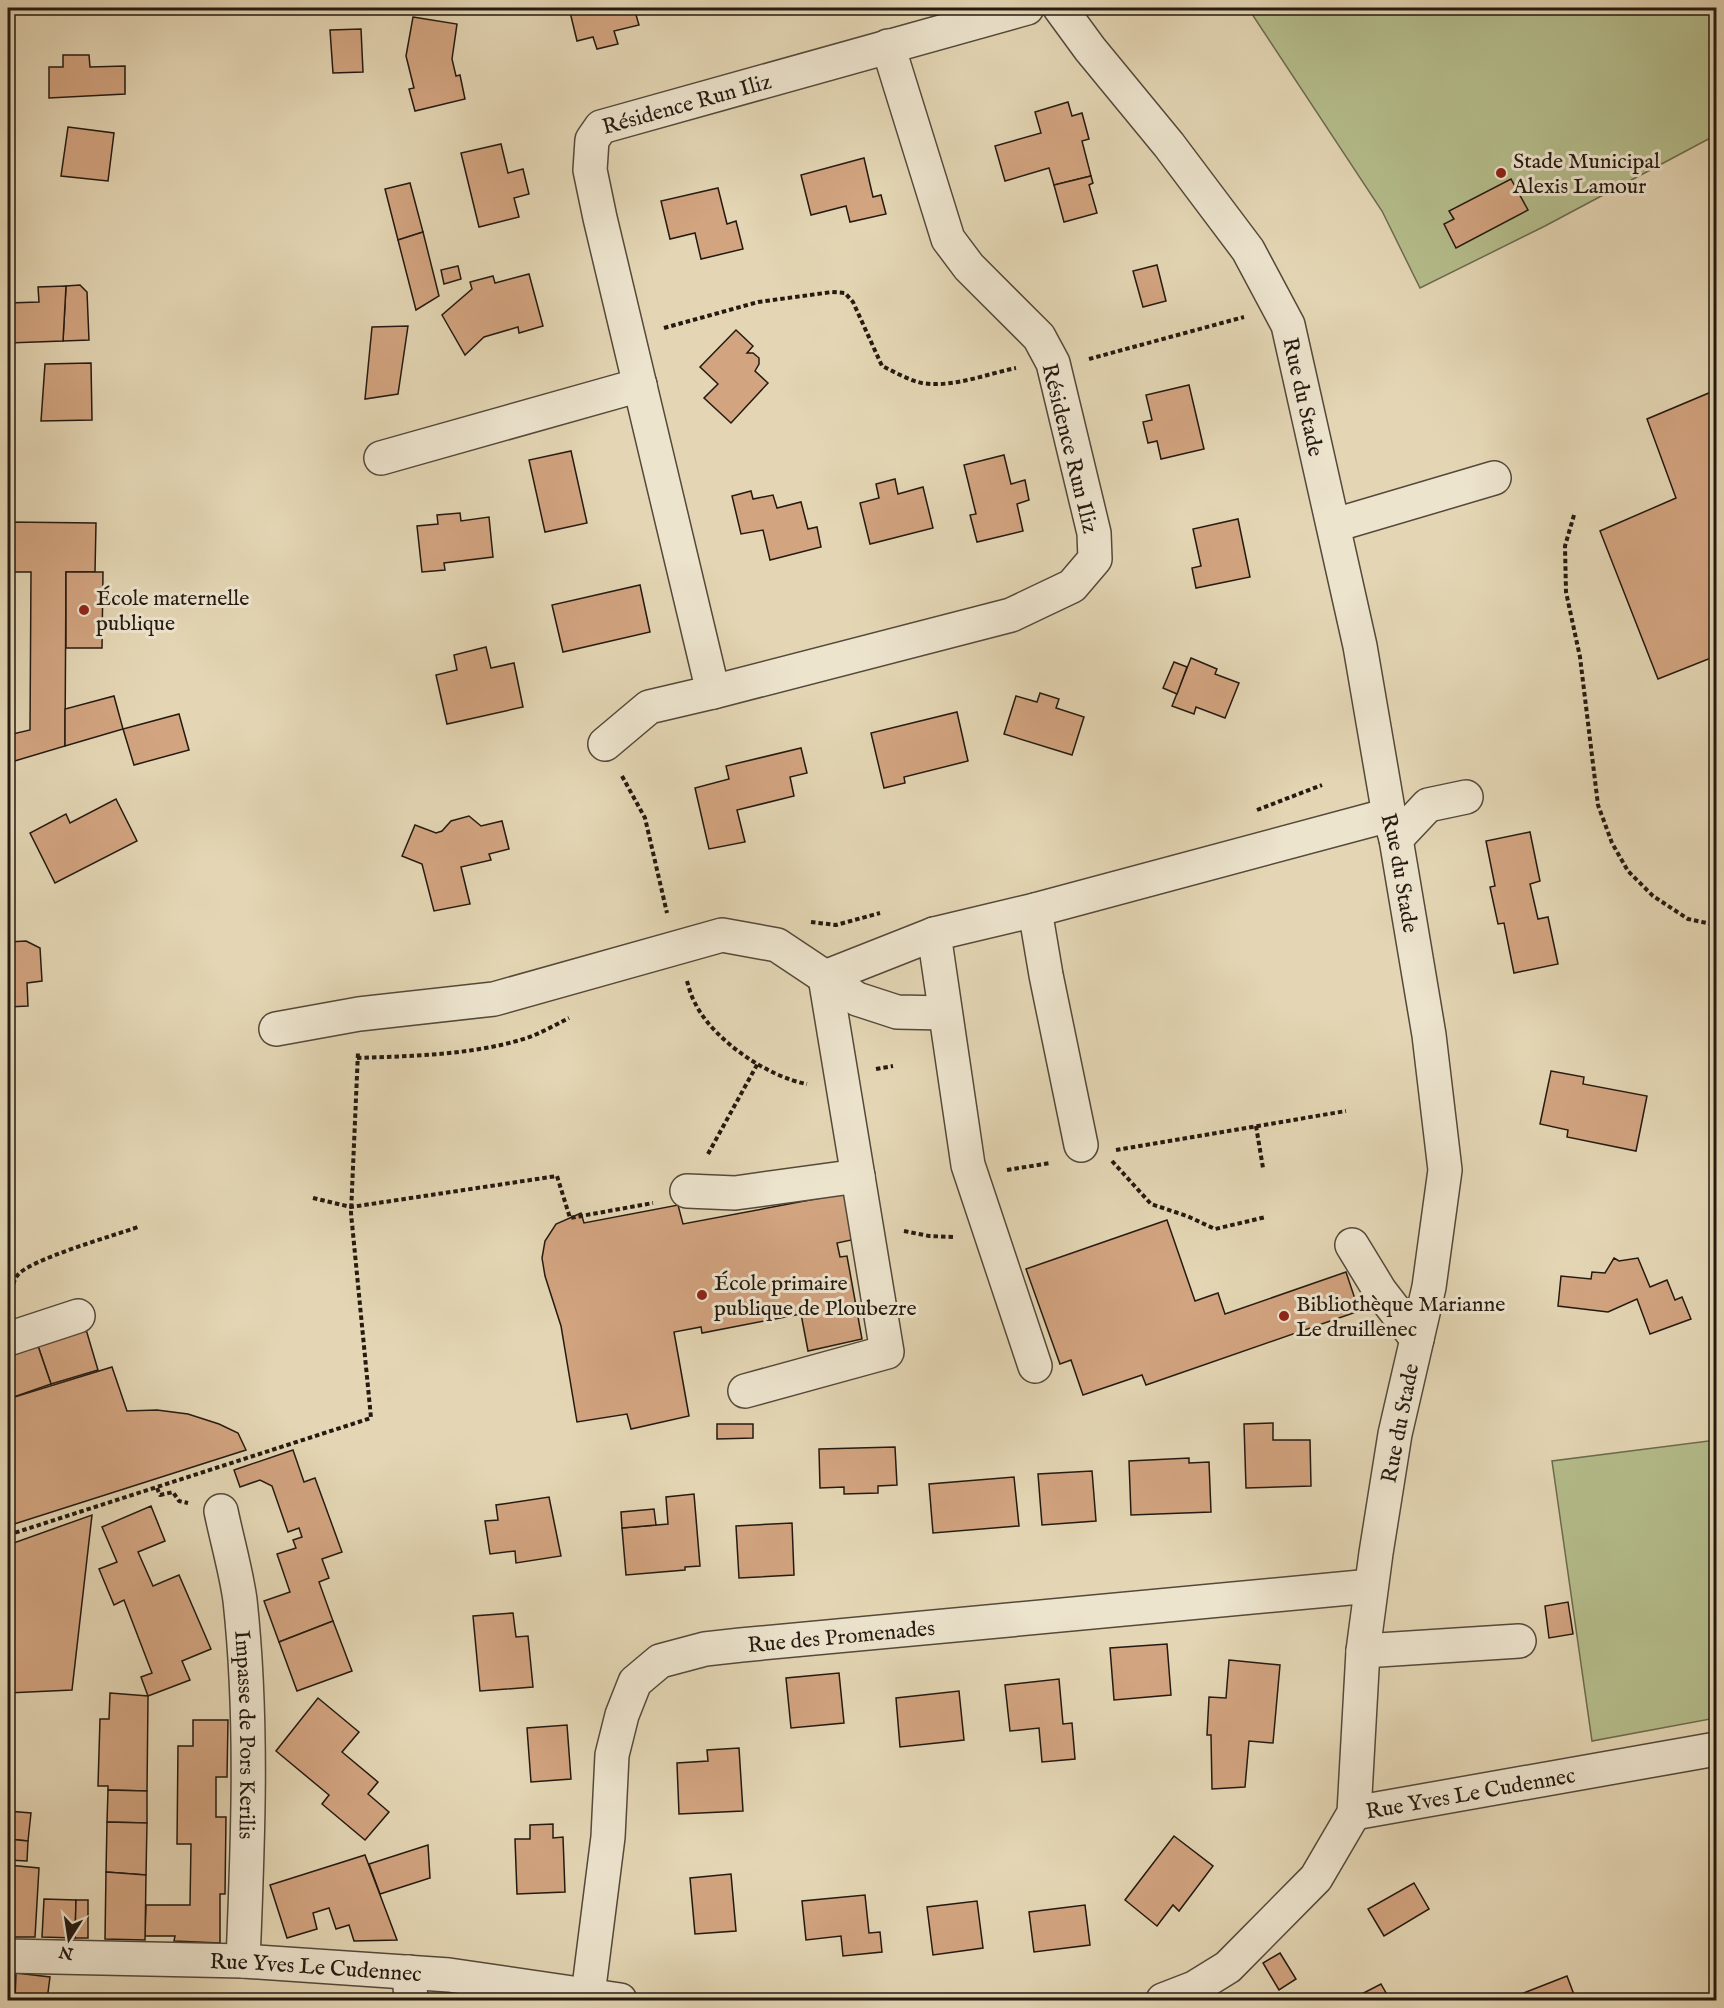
<svg xmlns="http://www.w3.org/2000/svg" width="1724" height="2008" font-family="'IM FELL English',serif">
	<style>
		.green { fill: #b5bd8c; stroke: #6c6c4e; stroke-width: 1.5 }
		.building { fill: #d2a480; stroke: #241a11; stroke-width: 1.5 }
		.lines { fill: none; stroke-linecap: round; stroke-linejoin: round }
		.minor-casing { stroke: #54493a; stroke-width: 36 }
		.path { stroke: #241a11; stroke-width: 4; stroke-dasharray: 4.5 3; stroke-linecap: butt }
		.minor { stroke: #ede4ce; stroke-width: 33 }
		.poi-dot { fill: #8f2418; stroke: #ede4ce; stroke-width: 2 }
		.labels { text-anchor: middle; stroke-width: 6; stroke-linejoin: round; paint-order: stroke }
		.street-label { font-size: 22px; fill: #241a11; stroke: #ede4ce }
		.poi-label { font-size: 22px; fill: #241a11; stroke: #ede4ce; text-anchor: start }
	</style>
	<rect width="100%" height="100%" fill="#e4d6b4"/>
	<filter id="stains"><feTurbulence type="fractalNoise" baseFrequency=".00333" numOctaves="4"/><feColorMatrix values="0 0 0 0 .2 0 0 0 0 .09 0 0 0 0 .02 0 0 0 .5 -.17"/></filter>
	<radialGradient id="worn" r=".72"><stop offset=".6" stop-color="#630" stop-opacity="0"/><stop offset="1" stop-color="#630" stop-opacity=".3"/></radialGradient>
	<g class="green">
		<path d="M 1248,8 L 1716,8 L 1716,135 L 1545,226 L 1420,288 L 1382,211 Z"/>
		<path d="M 1716,1440 L 1716,1718 L 1592,1741 L 1552,1461 Z"/>
	</g>
	<g class="building">
		<path d="M 569,8 L 634,8 L 639,25 L 614,31 L 618,44 L 597,49 L 593,37 L 577,41 Z"/>
		<path d="M 413,17 L 457,24 L 452,59 L 456,76 L 460,75 L 465,99 L 415,111 L 409,89 L 414,88 L 406,56 Z"/>
		<path d="M 361,29 L 363,72 L 333,73 L 330,30 Z"/>
		<path d="M 63,55 L 89,55 L 90,67 L 125,66 L 125,94 L 49,98 L 49,67 L 63,67 Z"/>
		<path d="M 1068,102 L 1072,116 L 1082,113 L 1089,139 L 1082,141 L 1091,176 L 1054,185 L 1049,168 L 1005,181 L 995,146 L 1041,133 L 1035,112 Z"/>
		<path d="M 68,127 L 114,133 L 108,181 L 61,176 Z"/>
		<path d="M 501,144 L 508,173 L 523,169 L 529,194 L 514,198 L 519,217 L 479,227 L 461,153 Z"/>
		<path d="M 864,158 L 873,197 L 881,195 L 886,214 L 850,222 L 846,206 L 811,215 L 801,175 Z"/>
		<path d="M 1091,176 L 1093,183 L 1089,185 L 1097,213 L 1064,222 L 1054,185 Z"/>
		<path d="M 1511,179 L 1528,210 L 1456,248 L 1444,224 L 1454,219 L 1449,211 Z"/>
		<path d="M 410,183 L 423,232 L 398,240 L 385,189 Z"/>
		<path d="M 718,188 L 727,224 L 736,221 L 743,249 L 701,259 L 695,233 L 670,239 L 661,201 Z"/>
		<path d="M 423,232 L 439,296 L 416,310 L 398,240 Z"/>
		<path d="M 1157,265 L 1166,301 L 1143,307 L 1133,271 Z"/>
		<path d="M 458,266 L 461,279 L 444,284 L 441,270 Z"/>
		<path d="M 529,274 L 543,326 L 519,333 L 518,327 L 484,337 L 465,355 L 442,315 L 472,289 L 470,282 L 493,276 L 495,283 Z"/>
		<path d="M 80,285 L 87,292 L 89,340 L 63,341 L 66,286 Z"/>
		<path d="M 66,286 L 63,341 L 8,343 L 8,303 L 39,302 L 38,287 Z"/>
		<path d="M 408,326 L 398,394 L 365,399 L 372,327 Z"/>
		<path d="M 736,330 L 753,346 L 747,353 L 753,353 L 759,358 L 759,364 L 755,371 L 768,383 L 731,423 L 704,398 L 718,384 L 700,367 Z"/>
		<path d="M 91,363 L 92,420 L 41,421 L 45,364 Z"/>
		<path d="M 1189,385 L 1204,449 L 1161,459 L 1157,441 L 1148,443 L 1143,422 L 1152,420 L 1146,395 Z"/>
		<path d="M 1716,390 L 1716,656 L 1658,679 L 1600,531 L 1676,498 L 1647,419 Z"/>
		<path d="M 571,451 L 587,523 L 545,532 L 529,460 Z"/>
		<path d="M 1004,455 L 1011,484 L 1025,480 L 1029,500 L 1017,504 L 1023,531 L 977,542 L 970,515 L 976,514 L 964,465 Z"/>
		<path d="M 895,479 L 898,494 L 923,487 L 933,528 L 870,544 L 860,503 L 879,498 L 876,484 Z"/>
		<path d="M 751,491 L 753,499 L 773,495 L 777,508 L 801,502 L 808,529 L 817,527 L 821,547 L 770,560 L 763,530 L 741,534 L 732,496 Z"/>
		<path d="M 460,513 L 461,521 L 489,517 L 493,557 L 444,563 L 445,570 L 422,572 L 417,526 L 438,524 L 437,515 Z"/>
		<path d="M 1238,519 L 1250,577 L 1196,588 L 1192,568 L 1201,566 L 1193,529 Z"/>
		<path d="M 8,522 L 96,523 L 95,572 L 66,572 L 65,746 L 8,763 L 8,735 L 30,730 L 31,572 L 8,572 Z"/>
		<path d="M 66,572 L 103,572 L 102,648 L 66,648 Z"/>
		<path d="M 640,585 L 650,632 L 563,652 L 552,605 Z"/>
		<path d="M 486,647 L 491,668 L 514,663 L 523,707 L 447,724 L 436,675 L 457,670 L 454,655 Z"/>
		<path d="M 1191,658 L 1217,669 L 1215,674 L 1239,683 L 1225,718 L 1196,707 L 1194,714 L 1172,706 Z"/>
		<path d="M 1174,662 L 1187,667 L 1177,694 L 1163,688 Z"/>
		<path d="M 1040,693 L 1059,699 L 1056,708 L 1084,717 L 1072,755 L 1004,734 L 1016,696 L 1037,702 Z"/>
		<path d="M 114,696 L 123,729 L 65,746 L 65,709 Z"/>
		<path d="M 957,712 L 968,761 L 904,777 L 905,783 L 884,788 L 871,733 Z"/>
		<path d="M 179,714 L 189,750 L 134,765 L 123,729 Z"/>
		<path d="M 801,748 L 807,773 L 790,777 L 794,796 L 737,810 L 745,842 L 709,849 L 695,788 L 729,779 L 726,766 Z"/>
		<path d="M 116,799 L 137,841 L 55,883 L 30,833 L 66,814 L 70,823 Z"/>
		<path d="M 469,816 L 481,826 L 502,821 L 509,849 L 489,854 L 491,860 L 461,867 L 470,904 L 434,911 L 422,864 L 402,856 L 415,825 L 436,833 L 442,831 L 451,821 Z"/>
		<path d="M 1530,832 L 1540,881 L 1530,884 L 1538,919 L 1548,917 L 1558,964 L 1514,973 L 1504,923 L 1498,924 L 1490,887 L 1495,886 L 1486,841 Z"/>
		<path d="M 26,941 L 40,948 L 42,981 L 27,983 L 28,1006 L 8,1007 L 8,942 Z"/>
		<path d="M 1551,1071 L 1584,1077 L 1583,1084 L 1647,1096 L 1636,1151 L 1567,1137 L 1568,1130 L 1540,1124 Z"/>
		<path d="M 847,1193 L 856,1239 L 837,1243 L 840,1257 L 847,1256 L 862,1339 L 808,1351 L 801,1314 L 702,1333 L 701,1327 L 674,1332 L 689,1416 L 631,1429 L 627,1414 L 577,1422 L 561,1326 L 545,1276 L 542,1258 L 545,1241 L 556,1224 L 581,1213 L 584,1223 L 678,1205 L 683,1224 Z"/>
		<path d="M 1167,1220 L 1195,1301 L 1218,1293 L 1225,1314 L 1346,1272 L 1359,1311 L 1146,1385 L 1142,1375 L 1083,1395 L 1071,1360 L 1060,1364 L 1026,1269 Z"/>
		<path d="M 1614,1258 L 1619,1261 L 1638,1258 L 1650,1287 L 1667,1280 L 1675,1300 L 1682,1297 L 1691,1319 L 1650,1334 L 1637,1299 L 1608,1312 L 1558,1306 L 1561,1276 L 1591,1279 L 1592,1272 L 1605,1273 Z"/>
		<path d="M 85,1326 L 98,1370 L 51,1384 L 38,1346 Z"/>
		<path d="M 38,1346 L 51,1384 L 8,1399 L 8,1357 Z"/>
		<path d="M 112,1367 L 127,1411 L 157,1410 L 188,1414 L 219,1424 L 238,1433 L 246,1450 L 8,1526 L 8,1399 Z"/>
		<path d="M 1273,1423 L 1273,1440 L 1310,1440 L 1311,1486 L 1246,1488 L 1244,1424 Z"/>
		<path d="M 717,1424 L 753,1424 L 753,1438 L 717,1439 Z"/>
		<path d="M 895,1447 L 897,1485 L 878,1486 L 878,1493 L 844,1494 L 844,1487 L 820,1488 L 819,1449 Z"/>
		<path d="M 293,1450 L 304,1482 L 315,1478 L 342,1552 L 322,1559 L 329,1578 L 319,1582 L 333,1621 L 279,1642 L 264,1601 L 290,1592 L 277,1554 L 296,1548 L 293,1540 L 302,1537 L 299,1528 L 288,1532 L 272,1486 L 260,1480 L 240,1487 L 234,1470 Z"/>
		<path d="M 1189,1458 L 1189,1463 L 1209,1462 L 1211,1512 L 1131,1515 L 1129,1461 Z"/>
		<path d="M 1092,1471 L 1096,1521 L 1042,1525 L 1038,1474 Z"/>
		<path d="M 1014,1477 L 1019,1526 L 933,1533 L 929,1484 Z"/>
		<path d="M 694,1494 L 700,1566 L 685,1567 L 685,1570 L 626,1575 L 622,1528 L 668,1524 L 666,1497 Z"/>
		<path d="M 549,1497 L 561,1556 L 516,1563 L 515,1551 L 490,1554 L 485,1521 L 498,1520 L 496,1505 Z"/>
		<path d="M 151,1506 L 165,1541 L 138,1552 L 153,1586 L 179,1575 L 211,1649 L 182,1661 L 190,1680 L 148,1696 L 141,1677 L 152,1673 L 124,1600 L 114,1605 L 99,1569 L 117,1562 L 102,1527 Z"/>
		<path d="M 654,1509 L 656,1525 L 622,1528 L 621,1512 Z"/>
		<path d="M 92,1515 L 72,1690 L 8,1693 L 8,1545 Z"/>
		<path d="M 792,1523 L 794,1575 L 739,1578 L 736,1526 Z"/>
		<path d="M 1568,1602 L 1573,1634 L 1549,1638 L 1545,1606 Z"/>
		<path d="M 513,1613 L 516,1637 L 528,1636 L 533,1687 L 480,1691 L 473,1616 Z"/>
		<path d="M 333,1621 L 352,1671 L 297,1691 L 279,1642 Z"/>
		<path d="M 1167,1644 L 1171,1695 L 1114,1700 L 1110,1648 Z"/>
		<path d="M 1229,1660 L 1280,1665 L 1273,1743 L 1249,1741 L 1245,1787 L 1212,1789 L 1211,1735 L 1207,1735 L 1209,1697 L 1226,1698 Z"/>
		<path d="M 839,1673 L 844,1723 L 791,1728 L 786,1678 Z"/>
		<path d="M 1059,1679 L 1063,1724 L 1072,1723 L 1075,1759 L 1042,1762 L 1039,1728 L 1010,1731 L 1005,1685 Z"/>
		<path d="M 959,1691 L 964,1740 L 900,1747 L 896,1698 Z"/>
		<path d="M 110,1693 L 148,1696 L 147,1791 L 108,1790 L 108,1786 L 98,1786 L 100,1719 L 109,1719 Z"/>
		<path d="M 318,1698 L 359,1732 L 342,1752 L 378,1782 L 368,1794 L 389,1812 L 365,1840 L 322,1804 L 329,1795 L 276,1751 Z"/>
		<path d="M 193,1720 L 228,1720 L 227,1777 L 216,1777 L 216,1817 L 226,1817 L 225,1894 L 220,1894 L 220,1943 L 174,1941 L 175,1936 L 145,1936 L 146,1905 L 190,1905 L 191,1844 L 177,1844 L 178,1746 L 193,1746 Z"/>
		<path d="M 567,1725 L 571,1779 L 531,1782 L 527,1728 Z"/>
		<path d="M 739,1748 L 743,1811 L 679,1814 L 677,1763 L 708,1761 L 707,1750 Z"/>
		<path d="M 108,1790 L 147,1791 L 147,1823 L 107,1822 Z"/>
		<path d="M 8,1811 L 31,1813 L 28,1841 L 8,1839 Z"/>
		<path d="M 107,1822 L 147,1823 L 146,1875 L 106,1872 Z"/>
		<path d="M 553,1824 L 553,1838 L 563,1837 L 565,1892 L 517,1894 L 515,1839 L 530,1839 L 530,1825 Z"/>
		<path d="M 1174,1836 L 1213,1866 L 1179,1911 L 1173,1905 L 1157,1926 L 1125,1900 Z"/>
		<path d="M 8,1839 L 28,1841 L 27,1861 L 8,1860 Z"/>
		<path d="M 428,1845 L 430,1878 L 380,1894 L 369,1864 Z"/>
		<path d="M 365,1855 L 397,1940 L 354,1941 L 349,1925 L 336,1929 L 329,1908 L 313,1913 L 317,1929 L 287,1938 L 270,1885 Z"/>
		<path d="M 8,1865 L 39,1868 L 35,1937 L 8,1937 Z"/>
		<path d="M 106,1872 L 146,1875 L 145,1940 L 105,1939 Z"/>
		<path d="M 731,1874 L 736,1931 L 695,1934 L 690,1878 Z"/>
		<path d="M 1414,1883 L 1429,1909 L 1384,1936 L 1368,1909 Z"/>
		<path d="M 865,1895 L 869,1933 L 880,1932 L 882,1952 L 843,1956 L 841,1936 L 806,1940 L 802,1901 Z"/>
		<path d="M 44,1899 L 76,1900 L 75,1938 L 42,1937 Z"/>
		<path d="M 76,1900 L 88,1900 L 88,1938 L 75,1938 Z"/>
		<path d="M 977,1901 L 983,1948 L 933,1955 L 927,1907 Z"/>
		<path d="M 1085,1905 L 1090,1945 L 1034,1952 L 1029,1912 Z"/>
		<path d="M 1280,1953 L 1296,1979 L 1279,1990 L 1263,1963 Z"/>
		<path d="M 16,1973 L 50,1977 L 47,2000 L 15,2000 Z"/>
		<path d="M 1567,1976 L 1576,2000 L 1523,2000 L 1521,1994 Z"/>
		<path d="M 1381,1984 L 1390,2000 L 1350,2000 Z"/>
	</g>
	<g class="lines">
		<defs>
			<g id="minor">
				<path id="s1" d="M 1060,8 L 1090,49 L 1169,145 L 1248,250 L 1288,325 L 1360,646 L 1389,815 L 1396,839 L 1429,1035 L 1445,1170 L 1429,1287 L 1395,1434 L 1376,1553 L 1363,1651 L 1354,1813 L 1316,1878 L 1228,1967 L 1194,1988 L 1163,2000"/>
				<path d="M 381,458 L 640,385"/>
				<path d="M 1335,525 L 1494,478"/>
				<path d="M 713,692 L 1011,615 L 1072,586 L 1095,559 L 1094,533 L 1053,363 L 1039,337 L 969,267 L 948,239 L 888,46"/>
				<path id="s2" d="M 605,744 L 649,707 L 713,692 L 600,218 L 590,170 L 592,140 L 601,127 L 1027,8"/>
				<path d="M 1396,839 L 1428,805 L 1466,797"/>
				<path d="M 1035,910 L 1046,975 L 1081,1145"/>
				<path d="M 934,934 L 968,1165 L 1035,1366"/>
				<path d="M 825,977 L 857,999 L 897,1012 L 945,1013"/>
				<path d="M 276,1029 L 359,1014 L 494,999 L 722,935 L 777,945 L 825,977 L 934,934 L 1035,910 L 1389,815"/>
				<path d="M 687,1191 L 735,1193 L 858,1176"/>
				<path d="M 1352,1245 L 1380,1291 L 1417,1339"/>
				<path d="M 8,1339 L 78,1316"/>
				<path d="M 745,1391 L 887,1352 L 825,977"/>
				<path id="s3" d="M 221,1511 C 227,1540 236,1571 240,1600 C 253,1720 248,1841 243,1961"/>
				<path d="M 1363,1651 L 1519,1641"/>
				<path id="s4" d="M 1354,1813 L 1716,1749"/>
				<path id="s5" d="M 8,1956 L 243,1961 L 449,1975 L 620,2000"/>
				<path d="M 409,1972 L 411,2000"/>
				<path id="s6" d="M 588,1995 L 608,1837 L 612,1755 L 622,1715 L 635,1682 L 660,1661 L 705,1649 L 741,1645 L 1371,1586"/>
			</g>
		</defs>
		<use href="#minor" class="minor-casing"/>
		<g class="path">
			<path d="M 664,328 L 758,302 L 832,292 L 845,293 L 853,302 L 882,366 C 895,372 908,380 922,383 C 953,388 986,374 1016,368"/>
			<path d="M 1089,359 L 1244,317"/>
			<path d="M 1574,515 L 1565,546 L 1566,592 L 1580,657 L 1598,805 L 1612,843 L 1628,871 L 1653,896 L 1688,919 L 1716,925"/>
			<path d="M 622,776 L 645,818 L 667,913"/>
			<path d="M 1257,810 L 1322,785"/>
			<path d="M 811,922 L 836,925 L 880,913"/>
			<path d="M 687,981 C 689,988 691,996 695,1003 C 713,1040 768,1077 807,1084"/>
			<path d="M 357,1058 C 414,1056 473,1055 527,1038 C 541,1033 555,1025 569,1018"/>
			<path d="M 876,1069 L 893,1066"/>
			<path d="M 1256,1126 L 1263,1168"/>
			<path d="M 1116,1150 L 1346,1111"/>
			<path d="M 708,1154 L 758,1063"/>
			<path d="M 1112,1161 L 1151,1204 L 1187,1216 L 1215,1229 L 1266,1217"/>
			<path d="M 1007,1170 L 1050,1163"/>
			<path d="M 313,1198 L 351,1207 L 557,1176 L 570,1218 L 653,1203"/>
			<path d="M 904,1231 L 929,1236 L 953,1237"/>
			<path d="M 13,1299 C 12,1291 12,1283 17,1276 C 27,1260 116,1235 138,1227"/>
			<path d="M 157,1488 L 160,1495 L 173,1492 L 179,1501 L 188,1503"/>
			<path d="M 8,1535 L 371,1418 L 351,1213 L 358,1052"/>
		</g>
		<use href="#minor" class="minor"/>
	</g>
	<g class="poi-dot">
		<circle cx="1501" cy="173" r="6"/>
		<circle cx="84" cy="610" r="6"/>
		<circle cx="702" cy="1295" r="6"/>
		<circle cx="1284" cy="1316" r="6"/>
	</g>
	<g class="labels">
		<g class="street-label">
			<text dy="8" stroke="none"><textPath href="#s2" startOffset="794">Résidence Run Iliz</textPath></text>
			<text dy="8" stroke="none"><textPath href="#s1" startOffset="465">Rue du Stade</textPath></text>
			<text transform="translate(1071 448) rotate(76)" y="8">Résidence Run Iliz</text>
			<text dy="8" stroke="none"><textPath href="#s1" startOffset="951">Rue du Stade</textPath></text>
			<text transform="translate(1399 1423) rotate(-79)" y="8">Rue du Stade</text>
			<text dy="8" stroke="none"><textPath href="#s6" startOffset="534">Rue des Promenades</textPath></text>
			<text dy="8" stroke="none"><textPath href="#s3" startOffset="226">Impasse de Pors Kerilis</textPath></text>
			<text dy="8" stroke="none"><textPath href="#s4" startOffset="118">Rue Yves Le Cudennec</textPath></text>
			<text dy="8" stroke="none"><textPath href="#s5" startOffset="308">Rue Yves Le Cudennec</textPath></text>
		</g>
		<g class="poi-label">
			<text x="1513" y="168">Stade Municipal<tspan x="1513" dy="25">Alexis Lamour</tspan></text>
			<text x="96" y="605">École maternelle<tspan x="96" dy="25">publique</tspan></text>
			<text x="714" y="1290">École primaire<tspan x="714" dy="25">publique de Ploubezre</tspan></text>
			<text x="1296" y="1311">Bibliothèque Marianne<tspan x="1296" dy="25">Le druillenec</tspan></text>
		</g>
	</g>
	<rect width="1724" height="2008" fill="none" stroke="#e4d6b4" stroke-width="30"/>
	<rect x="9" y="9" width="1706" height="1990" fill="none" stroke="#241a11" stroke-width="3"/>
	<rect x="15" y="15" width="1694" height="1978" fill="none" stroke="#241a11" stroke-width="1.5"/>
	<g transform="translate(69 1939) rotate(192)" stroke="#ede4ce" stroke-width="4.5" paint-order="stroke">
	<path d="M0-4.5L10 22L0 15L-10 22Z" fill="#241a11"/>
	<text y="-9" font-size="16" font-weight="bold" text-anchor="middle" fill="#241a11">N</text>
	</g>
	<rect width="100%" height="100%" filter="url(#stains)"/>
	<rect width="100%" height="100%" fill="url(#worn)"/>
</svg>
